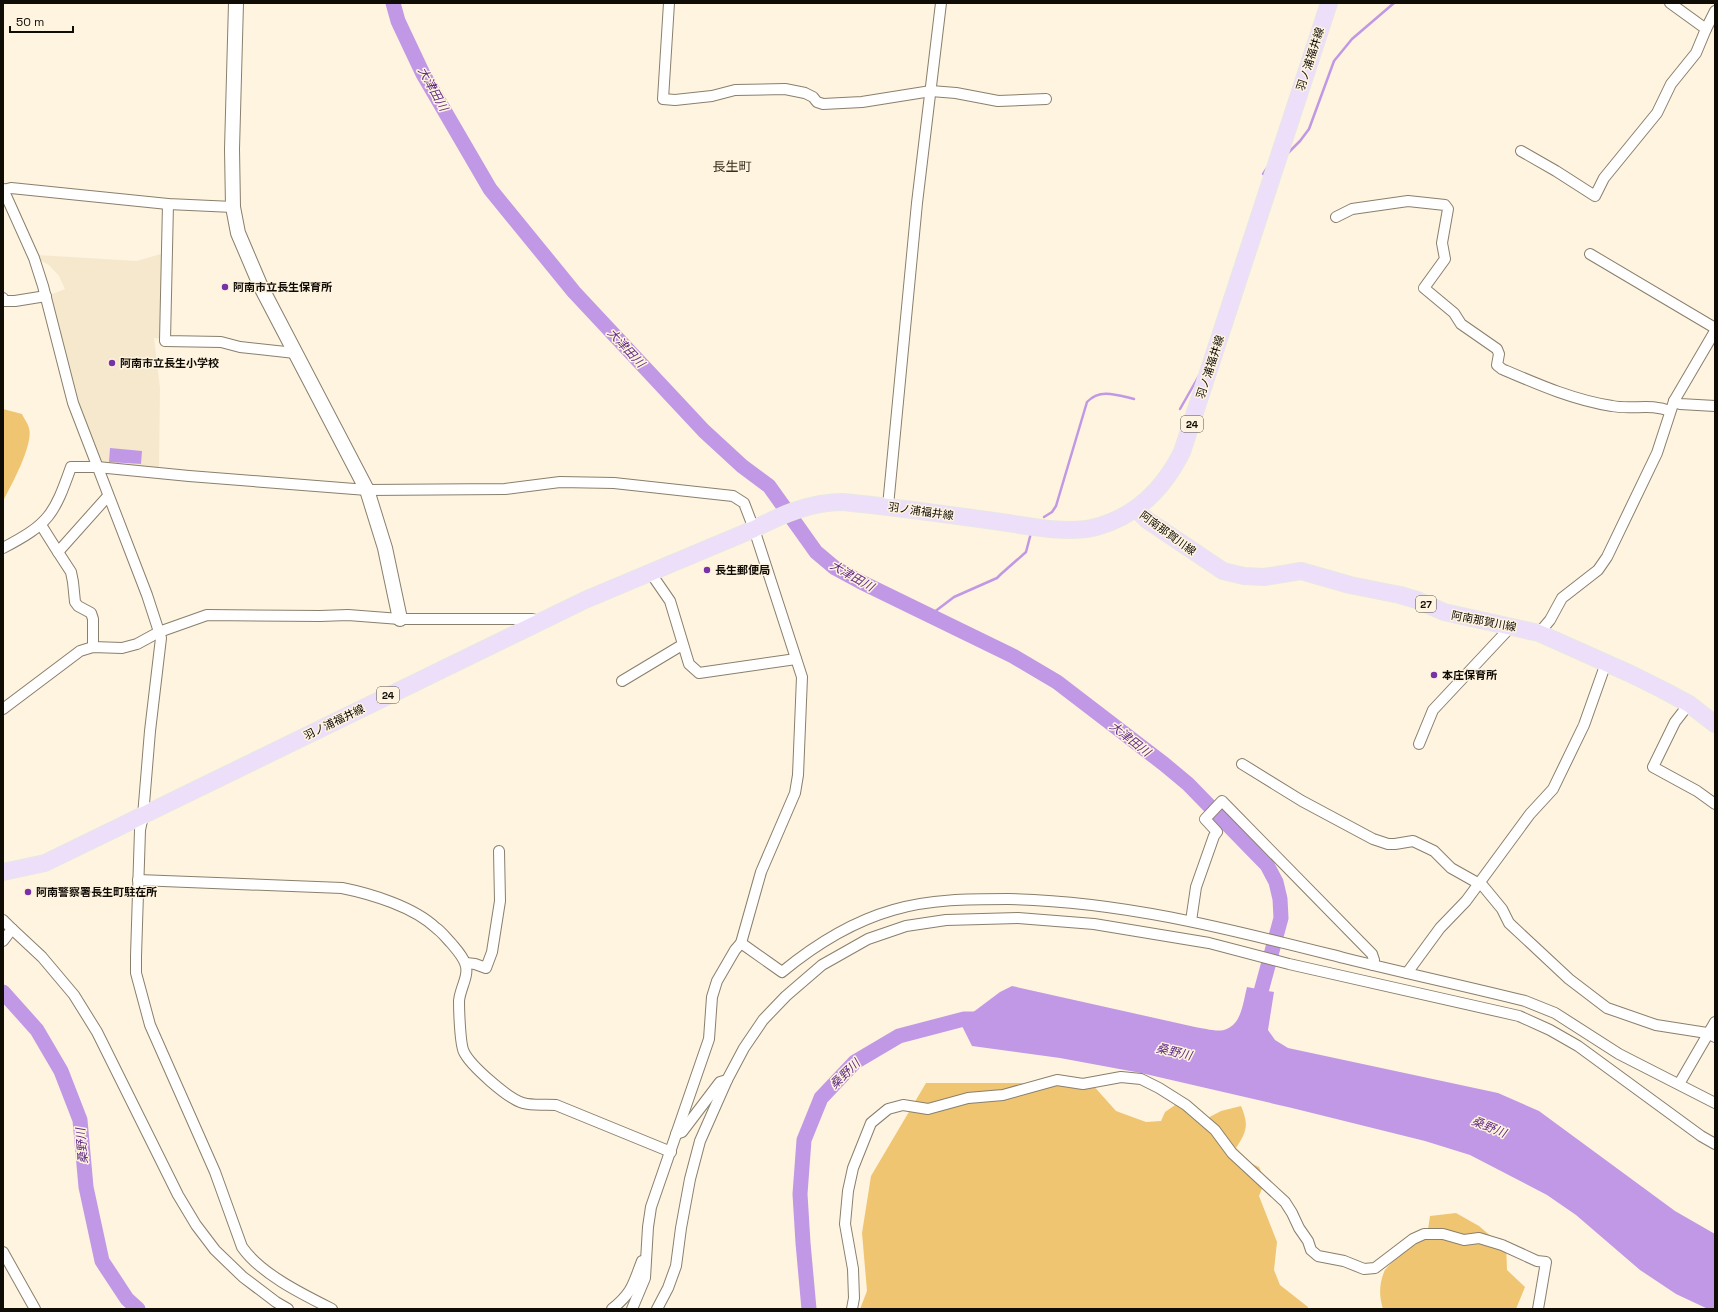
<svg xmlns="http://www.w3.org/2000/svg" width="1718" height="1312" font-family="'Space Grotesk','Noto Sans JP',sans-serif">
	<style>
		.built { fill: #f6e8cc }
		.green { fill: #efc572 }
		.water { fill: #c198e5 }
		.lines { fill: none; stroke-linecap: round; stroke-linejoin: round }
		.stream { stroke: #c198e5; stroke-width: 2.5 }
		.river { stroke: #c198e5; stroke-width: 15 }
		.street-casing { stroke: #897f6d; stroke-width: 12 }
		.secondary-casing { stroke: #897f6d; stroke-width: 16 }
		.primary-casing { stroke: #e7e7e6; stroke-width: 18 }
		.street { stroke: #fff; stroke-width: 10 }
		.secondary { stroke: #fff; stroke-width: 14 }
		.primary { stroke: #eddffa; stroke-width: 16 }
		.poi-dot { fill: #7832a6; stroke: #fff4df; stroke-width: 1.5 }
		.labels { text-anchor: middle; stroke-width: 3; stroke-linejoin: round; paint-order: stroke }
		.shield { fill: #fff4df; stroke: #575146; stroke-width: 1 }
		.shield-label { font-size: 10px; font-weight: bold; fill: #0f0b05 }
		.street-label { font-size: 11px; fill: #0f0b05; stroke: #fff4df }
		.poi-label { font-size: 11px; font-weight: bold; fill: #0f0b05; stroke: #fff4df; text-anchor: start }
		.water-label { font-size: 12px; font-style: italic; fill: #602b85; stroke: #fff4df }
		.quarter-label { font-size: 13px; fill: #372f1e; stroke: #fff4df }
	</style>
	<rect width="100%" height="100%" fill="#fff4df"/>
	<path class="built" d="M 164,253 L 163,339 L 154,338 L 160,388 L 159,469 L 103,465 L 97,462 L 75,397 L 50,295 L 65,289 L 59,276 L 49,265 L 38,259 L 37,255 L 137,261 Z"/>
	<g class="green">
		<path d="M 3,409 L 22,414 C 24,419 28,423 29,428 C 34,444 11,486 3,501 Z"/>
		<path d="M 926,1083 L 1091,1083 L 1116,1111 L 1146,1122 L 1161,1121 L 1165,1112 L 1178,1103 L 1200,1122 L 1221,1111 L 1241,1106 C 1249,1125 1247,1131 1236,1148 L 1250,1163 L 1259,1167 L 1265,1181 L 1259,1196 L 1277,1242 L 1274,1270 L 1280,1285 L 1308,1307 L 1308,1309 L 860,1309 L 867,1291 L 862,1233 L 871,1176 Z"/>
		<path d="M 1456,1213 L 1479,1226 L 1493,1238 L 1506,1242 L 1507,1270 L 1525,1287 L 1516,1309 L 1383,1309 C 1379,1296 1379,1285 1384,1272 C 1387,1264 1418,1242 1427,1236 L 1430,1216 Z"/>
	</g>
	<g class="water">
		<path d="M 110,448 L 142,451 L 141,464 L 109,462 Z"/>
		<path d="M 1012,986 L 1195,1027 C 1203,1028 1216,1032 1224,1030 C 1242,1025 1243,1002 1247,987 L 1274,992 L 1268,1030 L 1275,1040 L 1288,1048 L 1498,1093 L 1539,1111 L 1675,1211 L 1715,1234 L 1715,1309 L 1708,1309 L 1676,1294 L 1640,1270 L 1576,1215 L 1547,1195 L 1470,1155 L 1425,1141 L 1292,1108 L 1141,1073 L 1060,1058 L 972,1046 L 960,1022 L 1000,992 Z"/>
	</g>
	<g class="lines">
		<g class="stream">
			<path d="M 1287,154 L 1300,141 L 1309,129 L 1334,61 L 1352,39 L 1394,3"/>
			<path d="M 1263,174 L 1267,168"/>
			<path d="M 1180,409 L 1200,374"/>
			<path d="M 1044,517 L 1052,512 L 1056,506 L 1087,402 C 1100,388 1117,395 1134,399"/>
			<path d="M 929,616 L 954,597 L 997,578 L 1001,574 L 1026,552 L 1031,533"/>
		</g>
		<g class="river">
			<path d="M 393,3 L 398,21 L 423,74 L 490,189 L 574,292 L 704,431 L 742,466 L 769,486 L 816,552 L 835,568 L 861,582 L 1013,656 L 1057,682 L 1164,764 L 1188,784 L 1267,865 L 1276,882 L 1280,899 L 1281,918 L 1256,1010"/>
			<path d="M 3,992 L 37,1030 L 61,1071 L 80,1120 L 86,1187 L 102,1261 L 127,1299 L 138,1309"/>
			<path d="M 809,1309 L 803,1243 L 800,1194 L 804,1140 L 821,1098 L 855,1062 L 899,1036 L 964,1019 L 982,1019"/>
		</g>
		<defs>
			<g id="street">
				<path d="M 669,3 L 663,99 L 675,100 L 712,96 L 735,90 L 785,89 L 805,93 L 813,97 L 817,102 L 823,104 L 862,102 L 931,91 L 956,93 L 998,101 L 1046,99"/>
				<path d="M 1670,3 L 1706,29 L 1715,11"/>
				<path d="M 1521,151 L 1556,171 L 1595,196 L 1604,178 L 1657,113 L 1671,84 L 1696,53 L 1706,29"/>
				<path d="M 3,189 L 34,258 L 43,286 L 73,403 L 147,595 L 161,638 L 150,731 L 143,816 L 140,830 L 136,956 L 136,973 L 150,1025 L 215,1172 L 242,1247 C 261,1274 302,1294 332,1309"/>
				<path d="M 3,190 L 11,188 L 168,204 L 233,207"/>
				<path d="M 168,204 L 165,341 L 221,342 L 240,347 L 295,353"/>
				<path d="M 1336,217 L 1352,209 L 1408,201 L 1445,205 L 1448,209 L 1442,243 L 1445,259 L 1424,288 L 1454,313 L 1461,324 L 1497,349 L 1499,354 L 1497,365 L 1502,369 C 1537,384 1573,400 1612,406 C 1631,410 1651,403 1670,411"/>
				<path d="M 1590,254 L 1715,328"/>
				<path d="M 3,298 L 4,301 L 15,301 L 46,296"/>
				<path d="M 1674,401 L 1680,404 L 1715,406"/>
				<path d="M 888,506 L 917,203 L 941,3"/>
				<path d="M 41,525 L 58,552 L 108,496"/>
				<path d="M 3,548 C 49,524 54,515 71,467 L 97,467 L 189,476 L 367,490 L 505,489 L 560,482 L 614,483 L 733,496 L 744,503 L 754,529 L 802,677 L 798,775 L 795,793 L 761,872 L 741,943 L 735,950 L 717,981 L 712,997 L 709,1039 L 651,1207 L 648,1227 L 645,1278 L 632,1309"/>
				<path d="M 58,552 L 71,572 L 73,582 L 75,602 L 78,606 L 91,613 L 93,619 L 93,647"/>
				<path d="M 650,572 L 670,601 L 689,664 L 699,673 L 796,659"/>
				<path d="M 1539,633 L 1550,620 L 1562,598 L 1598,570 L 1607,557 L 1657,453 L 1674,401 L 1715,331"/>
				<path d="M 622,681 L 682,645"/>
				<path d="M 1689,704 L 1675,722 L 1653,767 L 1697,791 L 1715,804"/>
				<path d="M 3,709 L 80,651 L 93,647 L 122,648 L 137,644 L 159,632 L 207,615 L 320,616 L 348,615 L 400,619 L 532,619 L 541,621"/>
				<path d="M 1419,744 L 1433,710 L 1506,632 L 1507,625"/>
				<path d="M 1242,764 L 1302,801 L 1373,839 L 1388,844 L 1395,844 L 1413,841 L 1434,851 L 1451,868 L 1483,886 L 1502,909 L 1509,923 L 1569,979 L 1607,1008 L 1656,1025 L 1707,1033 L 1715,1037"/>
				<path d="M 138,880 L 342,888 C 372,894 414,907 436,928 C 442,932 446,938 451,943 C 456,949 462,955 465,963 C 470,975 460,988 459,1001 C 459,1009 460,1045 464,1052 C 470,1065 508,1099 523,1103 C 533,1106 545,1104 556,1105 L 671,1152"/>
				<path d="M 3,920 L 12,929 L 3,941"/>
				<path d="M 1191,921 L 1196,887 L 1214,836 L 1217,832 L 1205,819 L 1222,801 L 1372,954 L 1374,960 L 1373,965"/>
				<path d="M 12,929 L 42,957 L 74,995 L 97,1032 L 178,1195 L 196,1225 L 215,1250 L 243,1277 L 276,1302 L 288,1309"/>
				<path d="M 741,943 L 782,972 C 816,944 851,922 893,910 C 930,899 970,899 1008,899 C 1123,901 1233,930 1344,958 C 1404,973 1465,986 1525,1001 L 1555,1013 L 1619,1054 L 1715,1103"/>
				<path d="M 466,963 L 475,964 L 486,968 L 492,952 L 500,901 L 499,851"/>
				<path d="M 1407,973 L 1440,928 L 1466,901 L 1530,814 L 1553,789 L 1584,725 L 1606,663"/>
				<path d="M 1679,1084 L 1715,1022"/>
				<path d="M 676,1134 L 682,1132 L 720,1082 L 727,1080"/>
				<path d="M 3,1252 L 35,1309"/>
				<path d="M 612,1309 C 633,1292 633,1284 642,1261"/>
				<path d="M 657,1309 L 668,1288 L 676,1266 L 681,1228 L 690,1179 L 700,1141 L 727,1080 L 744,1048 L 763,1020 L 786,996 L 822,965 L 868,939 L 906,926 L 946,920 L 1018,918 L 1094,924 L 1209,943 L 1289,964 L 1519,1016 L 1550,1030 L 1578,1046 L 1701,1136 L 1715,1144"/>
				<path d="M 852,1309 L 854,1298 L 853,1269 L 845,1224 L 848,1191 L 853,1168 L 871,1123 L 888,1109 L 903,1105 L 928,1109 L 968,1098 L 1003,1095 L 1057,1080 L 1083,1084 L 1121,1077 L 1141,1079 L 1159,1088 L 1186,1105 L 1215,1130 L 1232,1153 L 1285,1202 L 1292,1213 L 1299,1228 L 1308,1241 L 1311,1250 L 1318,1256 L 1344,1261 L 1364,1269 L 1375,1268 L 1413,1239 L 1424,1234 L 1443,1234 L 1464,1240 L 1479,1238 L 1502,1245 L 1537,1261 L 1546,1262 L 1538,1309"/>
			</g>
			<path id="secondary" d="M 236,3 L 232,149 L 233,207 L 238,233 L 261,287 L 367,490 L 385,548 L 400,619"/>
			<g id="primary">
				<path d="M 1136,509 L 1147,520 L 1223,571 L 1244,576 L 1264,577 L 1301,571 L 1350,585 L 1400,595 L 1417,600 L 1444,612 L 1539,633 L 1633,675 L 1663,690 L 1689,704 L 1715,724"/>
				<path d="M 3,872 L 45,863 L 585,600 L 754,529 C 783,514 811,502 843,502 C 894,507 944,514 994,521 C 1025,525 1066,535 1096,527 C 1137,516 1164,488 1182,452 L 1329,3"/>
			</g>
		</defs>
		<use href="#street" class="street-casing"/>
		<use href="#secondary" class="secondary-casing"/>
		<use href="#primary" class="primary-casing"/>
		<use href="#street" class="street"/>
		<use href="#secondary" class="secondary"/>
		<use href="#primary" class="primary"/>
	</g>
	<g class="poi-dot">
		<circle cx="225" cy="287" r="4"/>
		<circle cx="112" cy="363" r="4"/>
		<circle cx="707" cy="570" r="4"/>
		<circle cx="1434" cy="675" r="4"/>
		<circle cx="28" cy="892" r="4"/>
	</g>
	<g class="labels">
		<g class="shield">
			<rect x="1181" y="416" width="22" height="16" rx="3"/>
			<rect x="1416" y="596" width="20" height="16" rx="3"/>
			<rect x="377" y="687" width="22" height="16" rx="3"/>
		</g>
		<g class="shield-label">
			<text x="1192" y="428">24</text>
			<text x="1426" y="608">27</text>
			<text x="388" y="699">24</text>
		</g>
		<g class="street-label">
			<text transform="translate(1310 59) rotate(-72)" y="4">羽ノ浦福井線</text>
			<text transform="translate(1210 367) rotate(-72)" y="4">羽ノ浦福井線</text>
			<text transform="translate(921 511) rotate(8)" y="4">羽ノ浦福井線</text>
			<text transform="translate(1168 533) rotate(36)" y="4">阿南那賀川線</text>
			<text transform="translate(1484 621) rotate(11)" y="4">阿南那賀川線</text>
			<text transform="translate(334 722) rotate(-26)" y="4">羽ノ浦福井線</text>
		</g>
		<g class="poi-label">
			<text x="233" y="291">阿南市立長生保育所</text>
			<text x="120" y="367">阿南市立長生小学校</text>
			<text x="715" y="574">長生郵便局</text>
			<text x="1442" y="679">本庄保育所</text>
			<text x="36" y="896">阿南警察署長生町駐在所</text>
		</g>
		<g class="water-label">
			<text transform="translate(433 89) rotate(61)" y="4">大津田川</text>
			<text transform="translate(626 348) rotate(47)" y="4">大津田川</text>
			<text transform="translate(852 576) rotate(30)" y="4">大津田川</text>
			<text transform="translate(1130 739) rotate(38)" y="4">大津田川</text>
			<text transform="translate(1174 1052) rotate(13)" y="4">桑野川</text>
			<text transform="translate(845 1074) rotate(-44)" y="4">桑野川</text>
			<text transform="translate(1489 1127) rotate(22)" y="4">桑野川</text>
			<text transform="translate(82 1146) rotate(-95)" y="4">桑野川</text>
		</g>
		<g class="quarter-label">
			<text x="732" y="171">長生町</text>
		</g>
	</g>
	<rect width="1718" height="1312" fill="none" stroke="#0f0b05" stroke-width="8"/>
	<path d="M10 26v6h63v-6" fill="none" stroke="#0f0b05" stroke-width="2"/>
	<text x="16" y="26" font-size="12" fill="#0f0b05" stroke="#fff4df" stroke-width="3" paint-order="stroke">50 m</text>
</svg>
